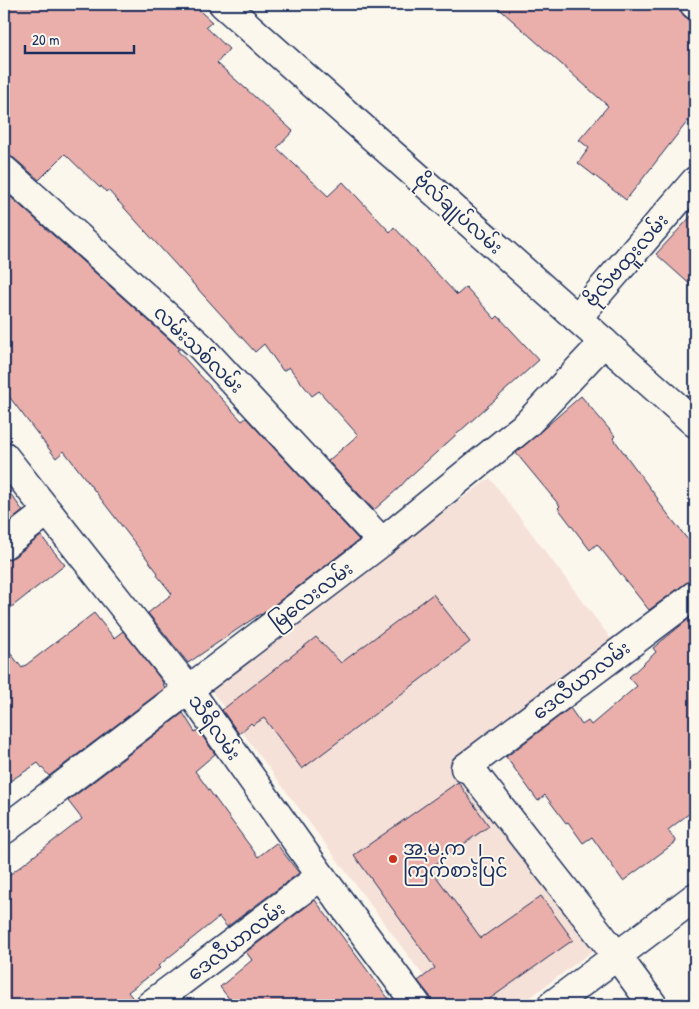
<svg xmlns="http://www.w3.org/2000/svg" width="699" height="1009" font-family="'Patrick Hand','Noto Sans Myanmar',sans-serif">
	<style>
		.built { fill: #f6e1d8 }
		.building { fill: #eaafaa; stroke: #1b2f5e }
		.lines { fill: none; stroke-linecap: round; stroke-linejoin: round }
		.street-casing { stroke: #1b2f5e; stroke-width: 31 }
		.secondary-casing { stroke: #1b2f5e; stroke-width: 31 }
		.street { stroke: #fbf7ec; stroke-width: 28 }
		.secondary { stroke: #fbf7ec; stroke-width: 28 }
		.poi-dot { fill: #c8321e; stroke: #fbf7ec; stroke-width: 2 }
		.labels { text-anchor: middle; stroke-width: 4; stroke-linejoin: round; paint-order: stroke }
		.street-label { font-size: 19px; fill: #1b2f5e; stroke: #fbf7ec }
		.poi-label { font-size: 19px; fill: #1b2f5e; stroke: #fbf7ec; text-anchor: start }
	</style>
	<rect width="100%" height="100%" fill="#fbf7ec"/>
	<filter id="ink" filterUnits="userSpaceOnUse"><feTurbulence type="fractalNoise" baseFrequency=".02" numOctaves="2"/><feDisplacementMap in="SourceGraphic" scale="10" xChannelSelector="R" yChannelSelector="G"/><feConvolveMatrix kernelMatrix="1 2 1 2 8 2 1 2 1" color-interpolation-filters="sRGB"/></filter>
	<g filter="url(#ink)">
		<path class="built" d="M 490,478 L 611,639 L 471,745 L 615,934 L 520,1005 L 445,1005 L 208,686 Z"/>
		<g class="building">
			<path d="M 4,4 L 192,4 L 212,22 L 206,27 L 229,49 L 217,63 L 293,131 L 277,148 L 328,196 L 343,182 L 390,232 L 394,227 L 457,295 L 466,287 L 495,319 L 498,316 L 539,360 L 407,479 L 400,487 L 374,510 L 328,461 L 358,435 L 319,391 L 312,396 L 289,367 L 283,371 L 264,344 L 255,352 L 108,190 L 106,192 L 101,186 L 100,188 L 65,154 L 39,180 L 14,158 L 4,155 Z"/>
			<path d="M 494,4 L 678,4 L 684,16 L 690,20 L 695,20 L 695,112 L 626,200 L 578,163 L 589,148 L 579,140 L 608,106 Z"/>
			<path d="M 4,191 L 180,349 L 177,350 L 242,421 L 246,418 L 359,540 L 261,615 L 260,614 L 188,663 L 148,613 L 172,594 L 157,575 L 158,573 L 64,451 L 56,458 L 4,390 Z"/>
			<path d="M 695,212 L 695,289 L 656,254 Z"/>
			<path d="M 581,396 L 615,436 L 613,438 L 658,499 L 657,500 L 695,549 L 695,580 L 686,583 L 649,610 L 597,544 L 590,550 L 558,508 L 560,506 L 516,453 Z"/>
			<path d="M 4,485 L 23,511 L 4,526 Z"/>
			<path d="M 41,536 L 65,565 L 4,613 L 4,560 L 14,557 Z"/>
			<path d="M 433,594 L 470,642 L 302,769 L 264,718 L 253,725 L 251,723 L 239,734 L 222,710 L 316,637 L 341,663 Z"/>
			<path d="M 94,613 L 114,638 L 123,631 L 162,681 L 165,688 L 49,776 L 38,763 L 4,785 L 4,645 L 22,668 Z"/>
			<path d="M 695,614 L 695,809 L 668,830 L 676,842 L 623,881 L 592,837 L 583,843 L 568,822 L 566,823 L 545,795 L 538,801 L 506,757 L 570,708 L 582,725 L 588,721 L 591,725 L 637,686 L 629,677 L 656,652 L 653,648 Z"/>
			<path d="M 183,713 L 195,732 L 198,730 L 215,754 L 195,771 L 258,857 L 276,843 L 299,873 L 227,927 L 219,917 L 158,966 L 160,968 L 128,992 L 135,1001 L 135,1005 L 4,1005 L 4,879 L 82,819 L 68,801 Z"/>
			<path d="M 458,782 L 489,826 L 430,868 L 481,938 L 541,896 L 573,940 L 481,1005 L 432,1005 L 430,996 L 418,981 L 435,968 L 354,855 Z"/>
			<path d="M 315,900 L 391,1002 L 394,1000 L 398,1005 L 234,1005 L 220,987 L 252,960 L 246,952 Z"/>
		</g>
		<g class="lines">
			<defs>
				<g id="street">
					<path d="M 694,4 L 695,5"/>
					<path d="M 4,170 L 201,347 L 382,542"/>
					<path d="M 577,318 L 695,181"/>
					<path d="M 4,456 L 188,689 L 321,876 L 417,1005"/>
					<path d="M 4,545 L 47,512"/>
					<path d="M 468,766 L 617,956 L 653,1005"/>
					<path d="M 465,768 L 695,595"/>
					<path d="M 4,830 L 382,542 L 527,424 L 604,342"/>
					<path d="M 150,1005 L 321,876"/>
					<path d="M 552,1005 L 695,897"/>
				</g>
				<path id="secondary" d="M 223,4 L 695,423"/>
			</defs>
			<use href="#street" class="street-casing"/>
			<use href="#secondary" class="secondary-casing"/>
			<use href="#street" class="street"/>
			<use href="#secondary" class="secondary"/>
		</g>
	</g>
	<circle class="poi-dot" cx="393" cy="859" r="5"/>
	<g class="labels">
		<g class="street-label">
			<text transform="translate(459 213) rotate(42)" y="7">ဗိုလ်ချုပ်လမ်း</text>
			<text transform="translate(626 260) rotate(-49)" y="7">ဗိုလ်ဗထူးလမ်း</text>
			<text transform="translate(199 349) rotate(44)" y="7">လမ်းသစ်လမ်း</text>
			<text transform="translate(311 595) rotate(-37)" y="7">မြလေးလမ်း</text>
			<text transform="translate(581 680) rotate(-37)" y="7">ဒေလီယာလမ်း</text>
			<text transform="translate(215 727) rotate(55)" y="7">သီရိလမ်း</text>
			<text transform="translate(236 941) rotate(-37)" y="7">ဒေလီယာလမ်း</text>
		</g>
		<g class="poi-label">
			<text x="403" y="855">အ.မ.က ၂<tspan x="403" dy="22">ကြက်စားပြင်</tspan></text>
		</g>
	</g>
	<rect width="699" height="1009" fill="none" stroke="#fbf7ec" stroke-width="20"/>
	<rect x="10" y="10" width="679" height="989" fill="none" stroke="#1b2f5e" stroke-width="2" filter="url(#ink)"/>
	<path d="M25 45v8h109v-8" fill="none" stroke="#1b2f5e" stroke-width="2.5"/>
	<text x="32" y="45" font-size="15" fill="#1b2f5e" stroke="#fbf7ec" stroke-width="4" paint-order="stroke">20 m</text>
</svg>
